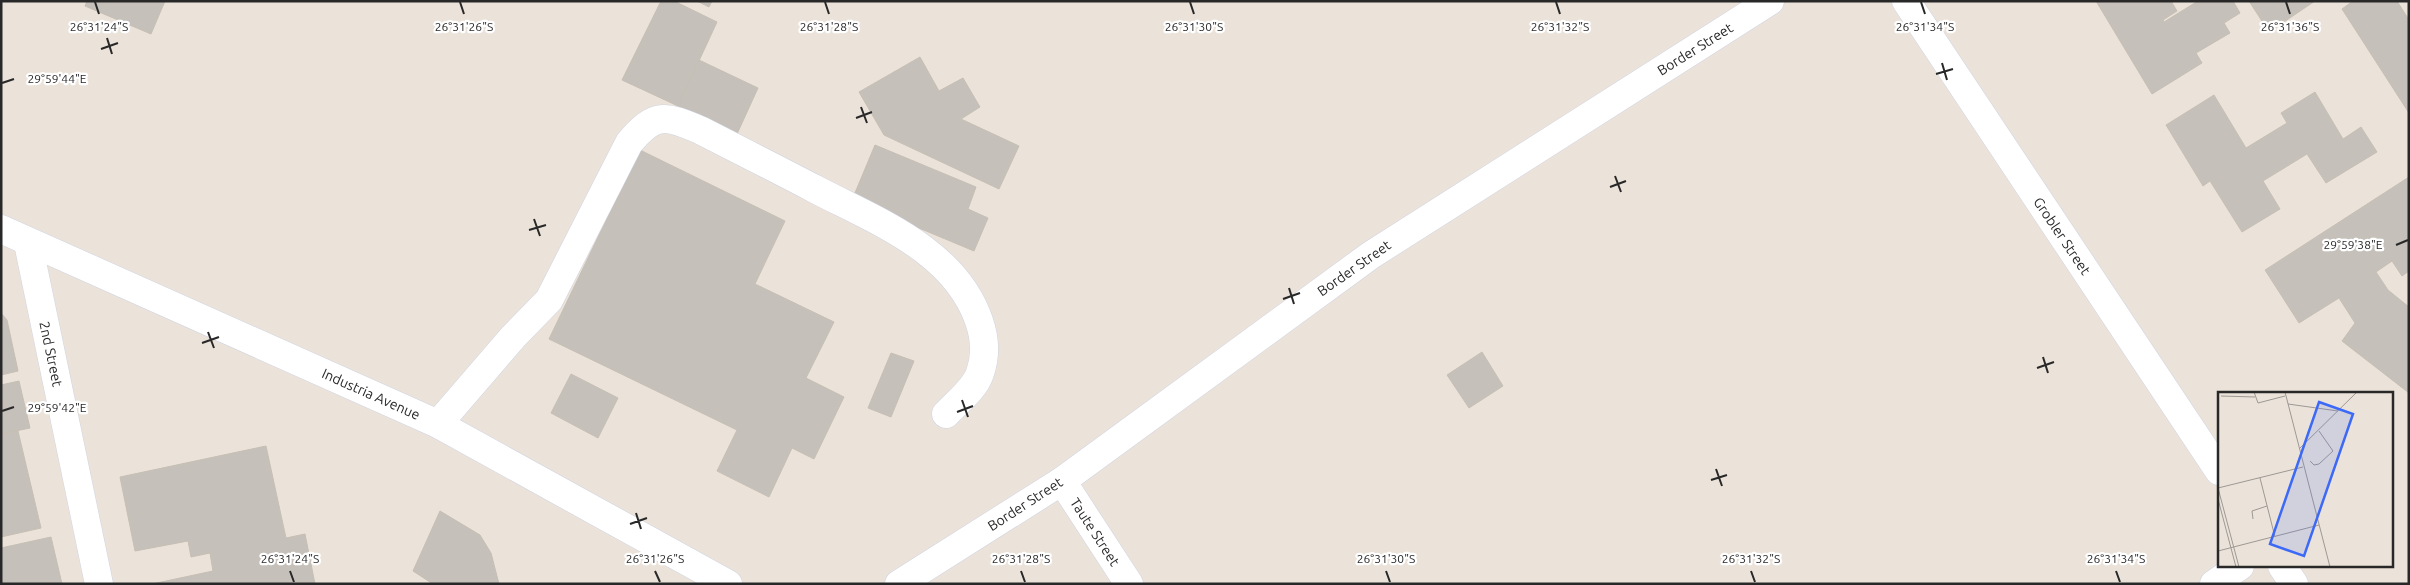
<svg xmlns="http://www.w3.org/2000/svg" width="2410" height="585" font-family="Ubuntu,sans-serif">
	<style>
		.building { fill: #c6c0ba; stroke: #c6bfb4 }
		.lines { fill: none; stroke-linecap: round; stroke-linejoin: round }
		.minor-casing { stroke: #d0d4e1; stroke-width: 29 }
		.minor { stroke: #fff; stroke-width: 28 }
		.ticks { fill: none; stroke: #282828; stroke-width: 2 }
		.labels { text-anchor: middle; stroke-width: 4.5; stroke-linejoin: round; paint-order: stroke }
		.street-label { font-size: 14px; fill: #282828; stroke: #fff }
		.inset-road { fill: none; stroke: #9d9893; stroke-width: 1 }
		.view { fill: #3c69f6; fill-opacity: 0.15; stroke: #3c69f6; stroke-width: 2.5 }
		.inset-edge { fill: none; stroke: #282828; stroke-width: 2.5 }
		.ticks-label { font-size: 12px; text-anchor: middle; fill: #282828; stroke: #fff; stroke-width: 4.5; stroke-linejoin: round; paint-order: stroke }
	</style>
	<rect width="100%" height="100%" fill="#ebe3da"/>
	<g class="building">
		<path d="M 87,1 L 165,1 L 151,34 L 85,6 Z"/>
		<path d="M 661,1 L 674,1 L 717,22 L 678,106 L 622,80 Z"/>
		<path d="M 697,1 L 712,1 L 709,7 Z"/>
		<path d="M 2096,1 L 2171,1 L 2177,11 L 2163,20 L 2164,22 L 2198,1 L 2233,1 L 2240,13 L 2224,23 L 2230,33 L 2196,53 L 2202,63 L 2152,94 Z"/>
		<path d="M 2249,1 L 2315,1 L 2269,32 Z"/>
		<path d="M 2353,1 L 2397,1 L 2409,20 L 2409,113 L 2342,9 Z"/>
		<path d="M 920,57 L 939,91 L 963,78 L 980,107 L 961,119 L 1019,146 L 999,189 L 884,135 L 859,92 Z"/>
		<path d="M 699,60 L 758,88 L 737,134 L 678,106 Z"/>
		<path d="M 2315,92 L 2343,139 L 2361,127 L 2377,152 L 2326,183 L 2307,154 L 2263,181 L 2280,209 L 2242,232 L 2210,181 L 2203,186 L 2166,125 L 2214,95 L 2246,148 L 2287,123 L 2281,113 Z"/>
		<path d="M 875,145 L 976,187 L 968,209 L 988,218 L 974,251 L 852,200 Z"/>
		<path d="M 640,150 L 785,221 L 755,284 L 834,322 L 806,378 L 844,397 L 814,459 L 792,448 L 769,497 L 717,471 L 737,430 L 549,339 Z"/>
		<path d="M 2409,177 L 2409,271 L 2402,276 L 2392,261 L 2376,272 L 2388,290 L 2409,307 L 2409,393 L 2342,341 L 2355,323 L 2339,298 L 2299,323 L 2265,270 Z"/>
		<path d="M 1,313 L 7,320 L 18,371 L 1,375 Z"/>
		<path d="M 1482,352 L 1503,386 L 1469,408 L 1447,375 Z"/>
		<path d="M 891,353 L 914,361 L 891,417 L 868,408 Z"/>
		<path d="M 571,374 L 618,398 L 598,438 L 551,413 Z"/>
		<path d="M 19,381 L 30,428 L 1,434 L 1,385 Z"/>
		<path d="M 18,431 L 41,528 L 1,537 L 1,434 Z"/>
		<path d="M 266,446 L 286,538 L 305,534 L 315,584 L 152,584 L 213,571 L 210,553 L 191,557 L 188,541 L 135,551 L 120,477 Z"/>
		<path d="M 440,511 L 480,535 L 491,553 L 499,584 L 433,584 L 413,571 Z"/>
		<path d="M 51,537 L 62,584 L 1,584 L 1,548 Z"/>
	</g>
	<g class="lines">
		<defs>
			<g id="minor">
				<path d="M 1906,1 L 2219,471"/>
				<path d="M 1,229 L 438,424 L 728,584"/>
				<path d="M 28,243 L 99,584"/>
				<path d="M 438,424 L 513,337 L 549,300 L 629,143 C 655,112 665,115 700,130 C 739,150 777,169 815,189 C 876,221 955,250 979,321 C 985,338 986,356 980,373 C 975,389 957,402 946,414"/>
				<path d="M 1062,481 L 1129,584"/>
				<path d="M 2282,566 L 2294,584"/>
				<path d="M 899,584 L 1062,481 L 1371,255 L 1770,1"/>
				<path d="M 2214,584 L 2240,566"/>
			</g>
		</defs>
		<use href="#minor" class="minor-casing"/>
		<use href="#minor" class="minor"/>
	</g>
	<path class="ticks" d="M 95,2 L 99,14M 460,2 L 464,14M 825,2 L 829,14M 1190,2 L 1194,14M 1556,2 L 1560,14M 1921,2 L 1925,14M 2286,2 L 2290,14M 107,38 L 112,54M 101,49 L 118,43M 1942,63 L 1947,80M 1936,74 L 1953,69M 2,83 L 14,79M 861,107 L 867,123M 856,118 L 872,112M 1615,176 L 1621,192M 1610,187 L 1626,181M 534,219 L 540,236M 529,230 L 546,225M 2396,245 L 2408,240M 1289,288 L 1294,304M 1283,299 L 1300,293M 208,332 L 214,348M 202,343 L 219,337M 2043,357 L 2048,373M 2037,368 L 2054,362M 962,400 L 968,417M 2,411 L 14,407M 957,412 L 973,406M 1716,469 L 1722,486M 1711,480 L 1727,475M 636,513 L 641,529M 630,524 L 647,518M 290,571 L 294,582M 655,571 L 660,582M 1021,571 L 1025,582M 1386,571 L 1390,582M 1751,571 L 1755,582M 2116,571 L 2120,582"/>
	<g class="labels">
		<g class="street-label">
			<text transform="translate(1695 49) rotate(-32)" y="5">Border Street</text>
			<text transform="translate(2062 236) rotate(56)" y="5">Grobler Street</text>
			<text transform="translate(1354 268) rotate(-35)" y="5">Border Street</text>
			<text transform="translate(51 354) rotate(78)" y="5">2nd Street</text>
			<text transform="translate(371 394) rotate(24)" y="5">Industria Avenue</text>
			<text transform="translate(1025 504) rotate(-33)" y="5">Border Street</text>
			<text transform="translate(1095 532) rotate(57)" y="5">Taute Street</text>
		</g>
	</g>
	<g transform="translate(2218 392)">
		<rect width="175" height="175" fill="#ebe3da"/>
		<path class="inset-road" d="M 36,0 L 40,11 L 67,4M 67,0 L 112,175M 3,4 L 37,5M 70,12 L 120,19M 81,57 L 139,0M 92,69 L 96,73 L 101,72 L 115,59 L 101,39M 42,86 L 57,145M 0,96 L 85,75M 0,96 L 21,175M 0,107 L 18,175M 35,127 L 34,119 L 49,114M 0,159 L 101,133"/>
		<path class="view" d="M 101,10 L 135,22 L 86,164 L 52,152 Z"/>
		<rect width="175" height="175" class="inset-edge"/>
	</g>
	<g class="ticks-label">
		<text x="2290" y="31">26°31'36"S</text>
		<text x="99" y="31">26°31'24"S</text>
		<text x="464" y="31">26°31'26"S</text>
		<text x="829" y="31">26°31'28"S</text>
		<text x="1194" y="31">26°31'30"S</text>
		<text x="1560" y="31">26°31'32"S</text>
		<text x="1925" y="31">26°31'34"S</text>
		<text x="57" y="83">29°59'44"E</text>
		<text x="2353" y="249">29°59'38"E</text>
		<text x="57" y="412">29°59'42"E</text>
		<text x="290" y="563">26°31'24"S</text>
		<text x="655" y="563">26°31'26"S</text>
		<text x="1021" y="563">26°31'28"S</text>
		<text x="1386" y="563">26°31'30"S</text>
		<text x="1751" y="563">26°31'32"S</text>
		<text x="2116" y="563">26°31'34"S</text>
	</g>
	<rect width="2410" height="585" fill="none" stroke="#282828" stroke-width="5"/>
</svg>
